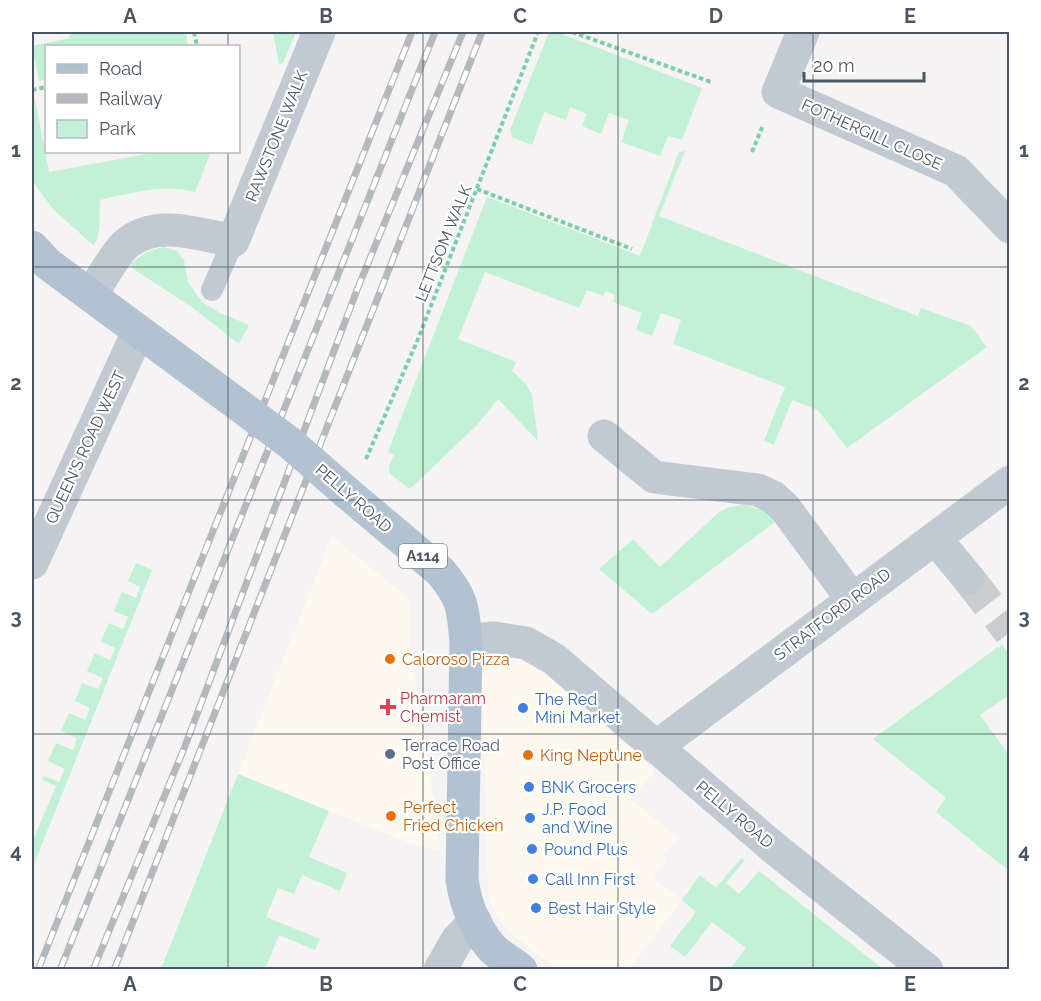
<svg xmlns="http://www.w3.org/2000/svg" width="1041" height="1001" font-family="Raleway,sans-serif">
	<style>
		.commercial { fill: #fdf9ef }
		.green { fill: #c3f1d5 }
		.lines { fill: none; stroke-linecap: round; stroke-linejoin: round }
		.minor-tunnel { stroke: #caccce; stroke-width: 33; stroke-dasharray: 33 16; stroke-linecap: butt }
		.path { stroke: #7ad0a6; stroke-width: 4; stroke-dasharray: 4.5 3; stroke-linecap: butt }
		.service { stroke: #c1cad2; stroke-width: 22 }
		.minor { stroke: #c1cad2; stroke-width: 33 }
		.primary { stroke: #b3c2d1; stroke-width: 33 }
		.rail-casing { stroke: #b5b8bd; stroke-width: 7 }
		.rail { stroke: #fff; stroke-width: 4.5; stroke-dasharray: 14; stroke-linecap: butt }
		.primary-bridge { stroke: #b3c2d1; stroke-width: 33 }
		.grid { fill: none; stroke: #4a5661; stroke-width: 1.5; stroke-opacity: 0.55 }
		.food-dot { fill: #e8710a; stroke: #fff; stroke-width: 2 }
		.health-dot { fill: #e0444e; stroke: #fff; stroke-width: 2 }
		.shop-dot { fill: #3f7fe0; stroke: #fff; stroke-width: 2 }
		.service-dot { fill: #5c6f8a; stroke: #fff; stroke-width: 2 }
		.labels { text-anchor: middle; stroke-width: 4.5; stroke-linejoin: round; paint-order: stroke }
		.shield { fill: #fff; stroke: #808990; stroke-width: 1.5 }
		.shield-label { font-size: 15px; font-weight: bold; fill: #4a5661 }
		.street-label { font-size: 16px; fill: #4a5661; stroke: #fff }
		.food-label { font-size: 16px; fill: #c56008; stroke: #fff; text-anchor: start }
		.health-label { font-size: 16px; fill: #be3a42; stroke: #fff; text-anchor: start }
		.shop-label { font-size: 16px; fill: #366cbe; stroke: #fff; text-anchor: start }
		.service-label { font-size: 16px; fill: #4e5e75; stroke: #fff; text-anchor: start }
		.neatline { fill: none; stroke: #4a5661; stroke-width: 2 }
		.grid-label { font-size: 20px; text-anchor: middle; font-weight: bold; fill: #4a5661 }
	</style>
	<rect width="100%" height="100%" fill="#f5f3f3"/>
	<g class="commercial">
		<path d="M 332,536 L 409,599 L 411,653 L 441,851 L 412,844 L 238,774 Z"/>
		<path d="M 518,662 L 530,664 L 546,674 L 655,771 L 630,799 L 678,837 L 662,857 L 667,860 L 653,878 L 682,900 L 629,969 L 558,969 L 515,937 L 496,916 L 488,894 L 482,683 L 485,674 L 492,668 Z"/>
	</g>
	<g class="green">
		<path d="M 69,32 L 186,32 L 188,46 L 46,46 L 46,79 L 39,81 L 32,46 L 70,38 Z"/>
		<path d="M 273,32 L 296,32 L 283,63 L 279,64 Z"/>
		<path d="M 549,32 L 557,32 L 702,88 L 682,140 L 668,136 L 660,156 L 621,142 L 629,120 L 609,113 L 601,134 L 582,126 L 587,114 L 570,107 L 566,120 L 544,112 L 532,145 L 512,137 L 510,130 Z"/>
		<path d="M 32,94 L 34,94 L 49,172 L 157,152 L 211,152 L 195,192 C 165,184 129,193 100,200 C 99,216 102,231 94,246 L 52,208 L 32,180 Z"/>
		<path d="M 685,151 L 659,216 L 918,316 L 921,308 L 971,326 L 987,347 L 847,448 L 818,410 L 792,400 L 774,445 L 764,441 L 785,387 L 673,344 L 681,320 L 661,313 L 652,336 L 636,330 L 642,313 L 613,302 L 615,295 L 606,291 L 603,296 L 587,290 L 579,308 L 485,272 L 458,339 L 516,362 L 512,371 L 526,384 L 532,395 L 538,441 L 498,399 L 477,425 L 410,489 L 390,474 L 389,466 L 394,455 L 388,452 L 487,197 L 640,256 L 679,152 Z"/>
		<path d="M 164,247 L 177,251 L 184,260 L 188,282 L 202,302 L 220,313 L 249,325 L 239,344 L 193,308 L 135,270 L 130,265 C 141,254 150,250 164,247 Z"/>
		<path d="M 744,505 L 769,512 L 779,519 L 652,614 L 599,569 L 633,539 L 660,567 L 718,513 L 729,507 Z"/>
		<path d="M 136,563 L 152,570 L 32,869 L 32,837 L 34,838 L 56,786 L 42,780 L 44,776 L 59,782 L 65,769 L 48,761 L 56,743 L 73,750 L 77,738 L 61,731 L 69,713 L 85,720 L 90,708 L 75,701 L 82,683 L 98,689 L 103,678 L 87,671 L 95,653 L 110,660 L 115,648 L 101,641 L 109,623 L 123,629 L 128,617 L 114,611 L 122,592 L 136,598 L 140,587 L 128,581 Z"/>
		<path d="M 1002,644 L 1009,655 L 1009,695 L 980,715 L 1009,755 L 1009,871 L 936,812 L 946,798 L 873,739 Z"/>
		<path d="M 238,774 L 329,811 L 309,857 L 347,873 L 340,891 L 302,875 L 294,894 L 278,888 L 266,917 L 320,939 L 315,950 L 279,935 L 265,969 L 161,969 Z"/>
		<path d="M 741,858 L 745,860 L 726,883 L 739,894 L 759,871 L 883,969 L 730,969 L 746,948 L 712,922 L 685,957 L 670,946 L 696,912 L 682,900 L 700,875 L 716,888 Z"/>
	</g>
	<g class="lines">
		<path class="minor-tunnel" d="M 968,578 L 1010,632"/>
		<g class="path">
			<path d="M 194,32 L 197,46"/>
			<path d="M 572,32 L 711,82"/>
			<path d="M 32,90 L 46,87"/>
			<path d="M 752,152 L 763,125"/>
			<path d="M 477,189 L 632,249"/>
			<path d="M 366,459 L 418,339 L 538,32"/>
		</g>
		<path class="service" d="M 212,290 L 233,241"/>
		<g class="minor">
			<path d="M 803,32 L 778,92 L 956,171 L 1010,227"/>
			<path d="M 91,295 C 100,282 114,255 125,245 C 154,218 199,234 233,241 L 319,32"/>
			<path d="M 604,436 L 654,477 L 758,490 L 773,497 L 785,508 L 852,599"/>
			<path d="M 935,538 L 968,578"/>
			<path d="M 32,563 L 138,332"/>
			<path d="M 466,641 L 494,638 L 526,643 L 554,659 L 774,848 L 927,970"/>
			<path d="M 656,747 L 1010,482"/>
			<path d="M 440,970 L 457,940 L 475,921"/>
		</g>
		<g class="primary">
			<path d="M 32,247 L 48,264 L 221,392"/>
			<path d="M 346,492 L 440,571 C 463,598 463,608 466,641 L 462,879 C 465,903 475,928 491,947 C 499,956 512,962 521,970"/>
		</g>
		<defs>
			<g id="rail">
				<path d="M 38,970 L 412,32"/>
				<path d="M 60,970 L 435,32"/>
				<path d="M 93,970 L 185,746 L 357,290 L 463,32"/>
				<path d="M 114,970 L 482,32"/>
			</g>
		</defs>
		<use href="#rail" class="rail-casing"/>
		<use href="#rail" class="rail"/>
		<path class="primary-bridge" d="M 221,392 L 290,443 L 346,492"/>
	</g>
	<path class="grid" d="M 228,32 L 228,46M 423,32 L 423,970M 618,32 L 618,970M 813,32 L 813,970M 228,152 L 228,970M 32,267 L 1010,267M 32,500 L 1010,500M 32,734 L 1010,734"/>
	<g class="food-dot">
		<circle cx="390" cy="659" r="6"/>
		<circle cx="528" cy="755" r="6"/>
		<circle cx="391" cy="816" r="6"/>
	</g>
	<path class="health-dot" d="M385 698h6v6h6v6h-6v6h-6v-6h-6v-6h6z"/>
	<g class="shop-dot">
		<circle cx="523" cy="708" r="6"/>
		<circle cx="529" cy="787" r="6"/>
		<circle cx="530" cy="818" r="6"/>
		<circle cx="532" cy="849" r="6"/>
		<circle cx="533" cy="879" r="6"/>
		<circle cx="536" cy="908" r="6"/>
	</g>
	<circle class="service-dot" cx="390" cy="754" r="6"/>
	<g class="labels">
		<rect class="shield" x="399" y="544" width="48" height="24" rx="4.5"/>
		<g class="shield-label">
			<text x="423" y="561">A114</text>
		</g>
		<g class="street-label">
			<text transform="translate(872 134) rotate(24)" y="6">FOTHERGILL CLOSE</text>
			<text transform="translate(276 136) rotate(-68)" y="6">RAWSTONE WALK</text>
			<text transform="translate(443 243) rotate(-68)" y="6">LETTSOM WALK</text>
			<text transform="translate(85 447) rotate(-65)" y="6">QUEEN'S ROAD WEST</text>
			<text transform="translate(354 498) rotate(41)" y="6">PELLY ROAD</text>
			<text transform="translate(832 614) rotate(-37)" y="6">STRATFORD ROAD</text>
			<text transform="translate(735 814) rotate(40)" y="6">PELLY ROAD</text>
		</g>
		<g class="food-label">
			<text x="402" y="665">Caloroso Pizza</text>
			<text x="540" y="761">King Neptune</text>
			<text x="403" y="813">Perfect<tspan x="403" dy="18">Fried Chicken</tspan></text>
		</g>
		<g class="health-label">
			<text x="400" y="704">Pharmaram<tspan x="400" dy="18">Chemist</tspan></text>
		</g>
		<g class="shop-label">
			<text x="535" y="705">The Red<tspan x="535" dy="18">Mini Market</tspan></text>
			<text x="541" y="793">BNK Grocers</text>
			<text x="542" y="815">J.P. Food<tspan x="542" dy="18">and Wine</tspan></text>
			<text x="544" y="855">Pound Plus</text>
			<text x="545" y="885">Call Inn First</text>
			<text x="548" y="914">Best Hair Style</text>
		</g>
		<g class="service-label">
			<text x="402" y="751">Terrace Road<tspan x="402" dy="18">Post Office</tspan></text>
		</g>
	</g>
	<rect width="1041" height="1001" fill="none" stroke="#ffffff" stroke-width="66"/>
	<rect x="45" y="45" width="195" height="108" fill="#ffffff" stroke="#b7bbc0" stroke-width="1.5"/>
	<rect x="57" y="64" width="30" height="9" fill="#b3c2d1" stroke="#b7bbc0" stroke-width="1.5"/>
	<text x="99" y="75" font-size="18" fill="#4a5661">Road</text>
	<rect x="57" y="94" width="30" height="9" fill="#b5b8bd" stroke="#b7bbc0" stroke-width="1.5"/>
	<text x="99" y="105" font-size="18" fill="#4a5661">Railway</text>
	<rect x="57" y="120" width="30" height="18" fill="#c3f1d5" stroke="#b7bbc0" stroke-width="1.5"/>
	<text x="99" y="135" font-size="18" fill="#4a5661">Park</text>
	<path d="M804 72v9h120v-9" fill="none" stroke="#4a5661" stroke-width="3"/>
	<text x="813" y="72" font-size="18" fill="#4a5661" stroke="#ffffff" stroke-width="4.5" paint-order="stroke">20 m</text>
	<rect x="33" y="33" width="975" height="935" class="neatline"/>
	<g class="grid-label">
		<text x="130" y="23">A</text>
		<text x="326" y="23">B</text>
		<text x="520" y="23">C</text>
		<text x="716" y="23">D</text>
		<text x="910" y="23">E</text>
		<text x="16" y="157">1</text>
		<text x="1024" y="157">1</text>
		<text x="16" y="390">2</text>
		<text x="1024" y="390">2</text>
		<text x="16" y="624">3</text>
		<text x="1024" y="624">3</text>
		<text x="16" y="858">4</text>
		<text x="1024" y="858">4</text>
		<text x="130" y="991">A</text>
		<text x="326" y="991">B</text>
		<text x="520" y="991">C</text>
		<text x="716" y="991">D</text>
		<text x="910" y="991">E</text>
	</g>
</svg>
